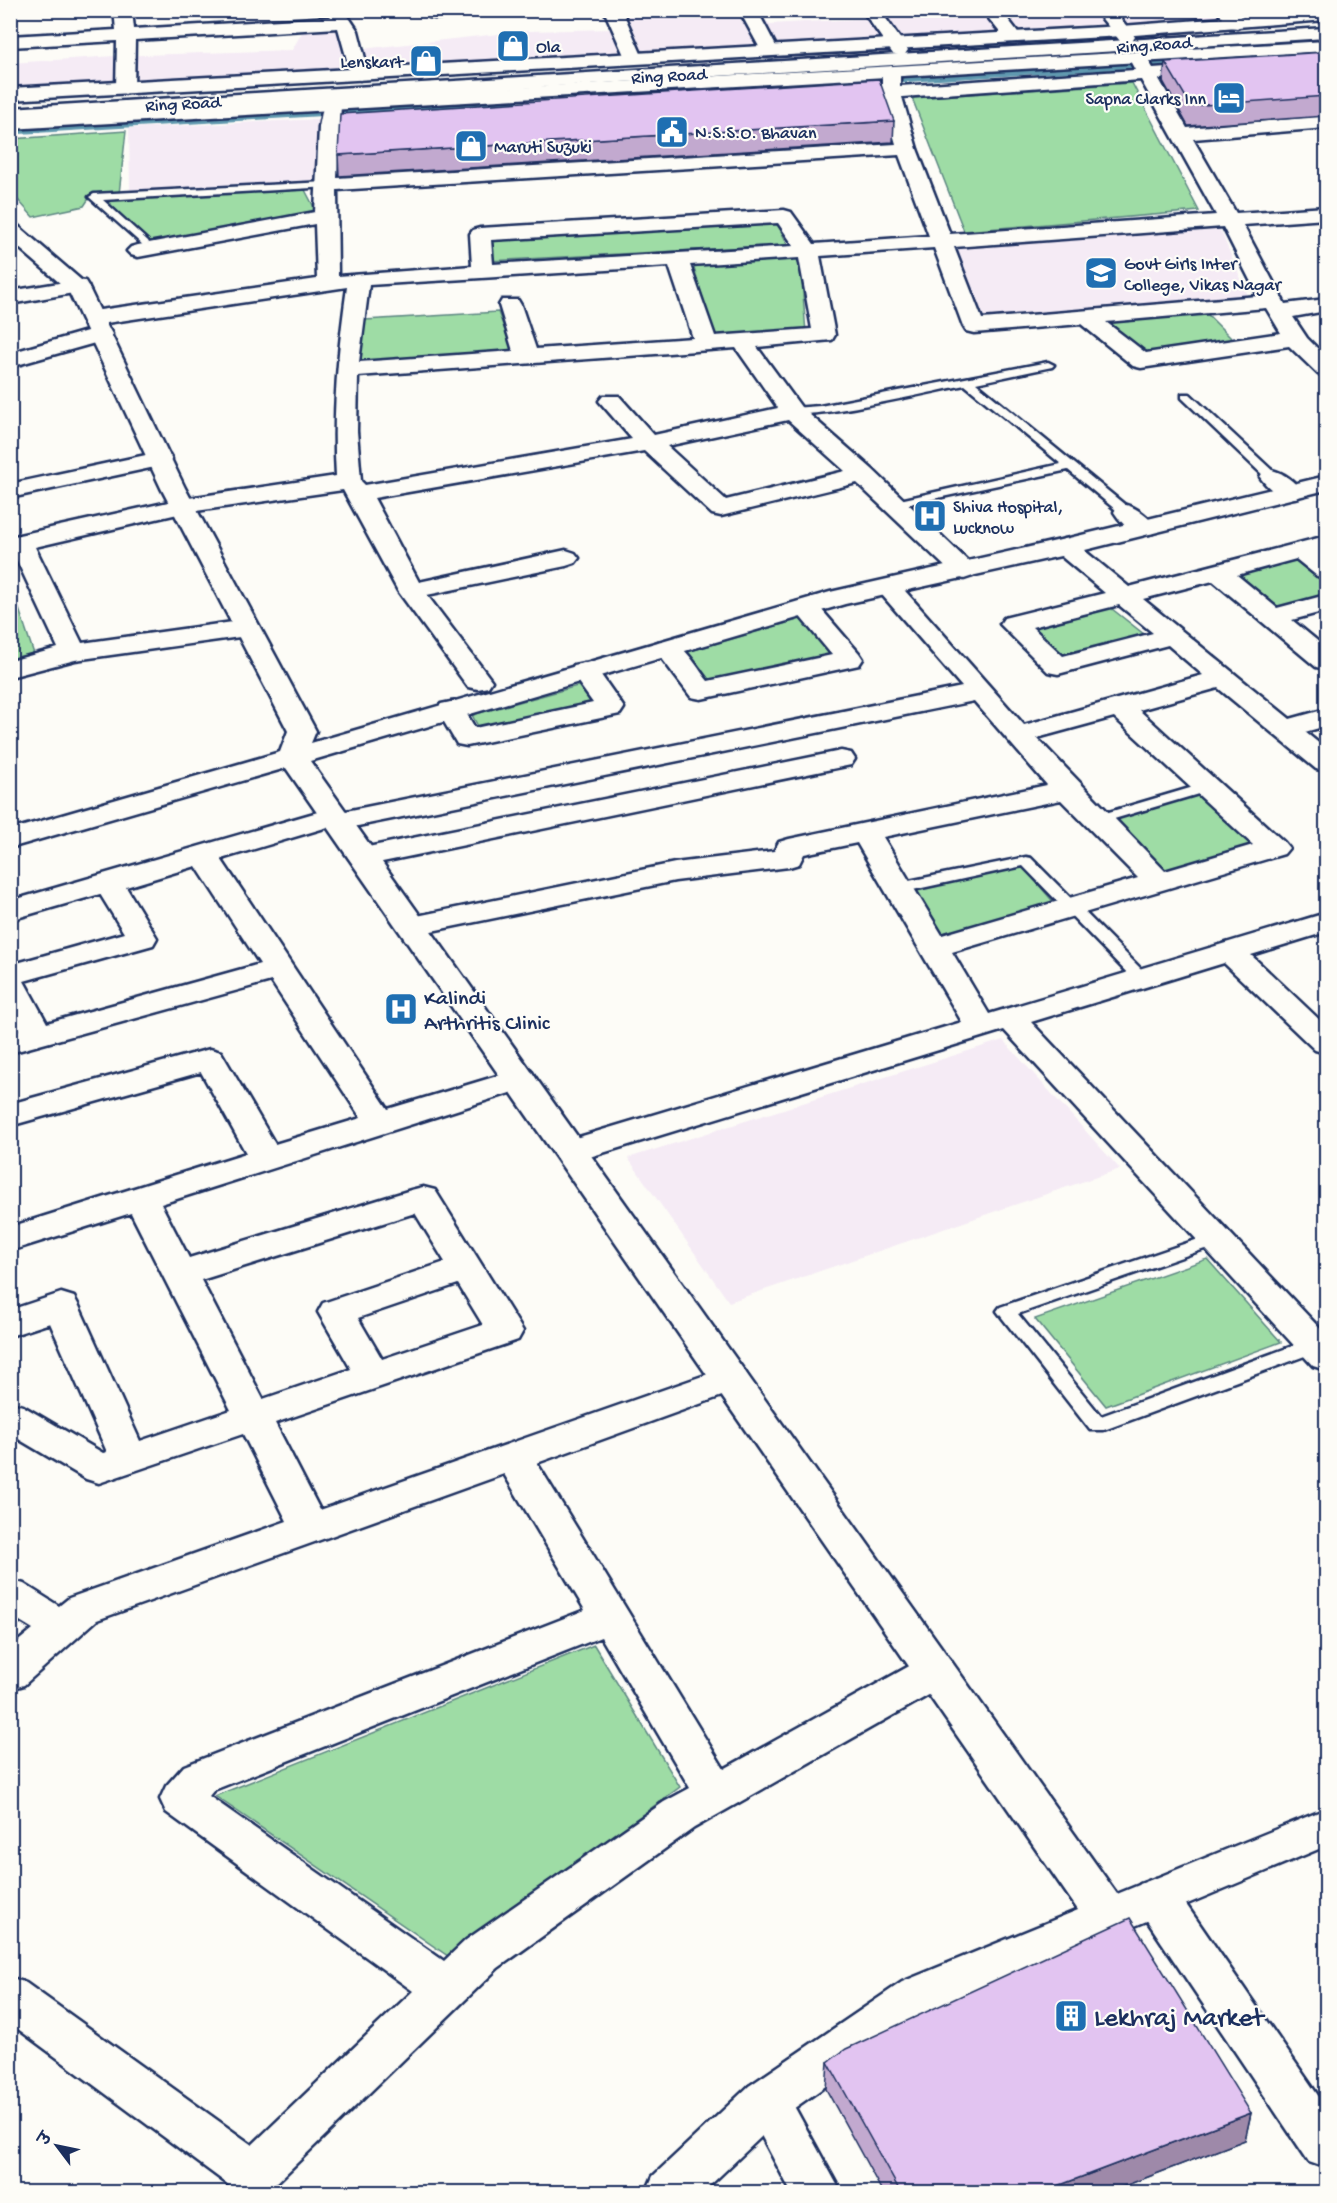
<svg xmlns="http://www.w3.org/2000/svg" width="1337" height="2203" font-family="'Gochi Hand','Playpen Sans Deva',sans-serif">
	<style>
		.built { fill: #f5ebf5 }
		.green { fill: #9edca5; stroke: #5c8682; stroke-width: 1.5 }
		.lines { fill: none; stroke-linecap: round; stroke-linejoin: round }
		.stream { stroke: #6199af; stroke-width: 7 }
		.service-casing { stroke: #1b2f5e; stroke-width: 5 }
		.minor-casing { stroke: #1b2f5e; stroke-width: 5 }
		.tertiary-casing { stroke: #1b2f5e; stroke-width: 5 }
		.trunk-casing { stroke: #1b2f5e; stroke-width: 5 }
		.service { fill: #fdfcf7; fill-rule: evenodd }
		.minor { fill: #fdfcf7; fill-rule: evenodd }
		.tertiary { fill: #fdfcf7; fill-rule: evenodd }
		.trunk { fill: #fdfcf7; fill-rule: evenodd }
		.wall { fill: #c2a9cf; stroke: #1b2f5e; stroke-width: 1.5 }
		.shaded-wall { fill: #9e89a9; stroke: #1b2f5e; stroke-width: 1.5 }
		.building { fill: #e2c4f1; stroke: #1b2f5e; stroke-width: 1.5 }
		.labels { text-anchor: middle; stroke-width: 4.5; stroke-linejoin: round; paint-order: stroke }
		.far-street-label { font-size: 18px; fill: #1b2f5e; stroke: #fdfcf7 }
		.far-poi-label { font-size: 18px; fill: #1b2f5e; stroke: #fdfcf7; text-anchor: start }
		.poi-label { font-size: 22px; fill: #1b2f5e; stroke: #fdfcf7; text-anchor: start }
		.near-poi-label { font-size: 27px; fill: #1b2f5e; stroke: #fdfcf7; text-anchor: start }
	</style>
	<rect width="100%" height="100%" fill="#fdfcf7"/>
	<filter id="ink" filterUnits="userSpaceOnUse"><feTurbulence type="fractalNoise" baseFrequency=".0167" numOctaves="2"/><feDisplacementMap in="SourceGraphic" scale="12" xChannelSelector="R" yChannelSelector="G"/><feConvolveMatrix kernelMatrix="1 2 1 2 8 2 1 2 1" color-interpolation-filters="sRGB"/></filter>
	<g filter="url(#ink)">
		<g class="built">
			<path d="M 1017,10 L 1221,10 L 1230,20 L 715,51 L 637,52 L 621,11 L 754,11 L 770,24 Z"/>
			<path d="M 359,27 L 361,49 L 527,31 L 615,29 L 628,55 L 11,91 L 11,63 L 114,56 L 292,50 L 304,29 Z"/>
			<path d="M 884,88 L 895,146 L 313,184 L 202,186 L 130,192 L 129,128 L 515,110 Z"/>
			<path d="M 1219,227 L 1250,300 L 979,321 L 955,246 Z"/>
			<path d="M 1003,1040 L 1120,1169 L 729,1302 L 628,1158 Z"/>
		</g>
		<g class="green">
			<path d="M 1132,83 L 1199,211 L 964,231 L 912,98 Z"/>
			<path d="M 126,131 L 119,194 L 90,197 L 84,206 L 33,217 L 11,192 L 11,139 Z"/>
			<path d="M 304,188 L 316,211 L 151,244 L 104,200 Z"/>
			<path d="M 775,219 L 788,245 L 488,261 L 487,238 Z"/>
			<path d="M 800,255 L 806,333 L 714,337 L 693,264 Z"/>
			<path d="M 1202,309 L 1235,342 L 1139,355 L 1094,319 Z"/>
			<path d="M 498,312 L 514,354 L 357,361 L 365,320 Z"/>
			<path d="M 1299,559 L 1326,580 L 1326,595 L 1280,608 L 1238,575 Z"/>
			<path d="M 10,582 L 34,654 L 11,660 L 10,660 Z"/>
			<path d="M 1107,605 L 1145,635 L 1064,658 L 1027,627 Z"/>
			<path d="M 801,619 L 837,655 L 709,683 L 687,652 Z"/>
			<path d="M 581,685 L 593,704 L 479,728 L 472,715 Z"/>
			<path d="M 1202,794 L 1257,843 L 1163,871 L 1110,821 Z"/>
			<path d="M 1023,867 L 1057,906 L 941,938 L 910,890 Z"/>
			<path d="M 1207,1259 L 1281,1342 L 1106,1406 L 1035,1319 Z"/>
			<path d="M 594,1645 L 680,1787 L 448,1956 L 215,1796 Z"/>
		</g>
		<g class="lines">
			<g class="stream">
				<path d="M 1269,56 L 1326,51"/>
				<path d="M 865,81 L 1179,62"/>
				<path d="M 613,95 L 822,83"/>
				<path d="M 10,131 L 515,101"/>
			</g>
			<defs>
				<g id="service">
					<path d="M 326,182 L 331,185 L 330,187 L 103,200 L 148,241 L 149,243 L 144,246 L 89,197 L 94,194 Z"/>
					<path d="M 1048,362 L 1054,365 L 1052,367 L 976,383 L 1130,509 L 1130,515 L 1122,515 L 1068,470 L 891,508 L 891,502 L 1061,464 L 965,385 C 940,390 799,423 787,412 L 793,408 L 820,406 Z"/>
					<path d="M 1182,394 L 1190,394 L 1276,474 L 1276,480 L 1268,480 L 1182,398 Z"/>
					<path d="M 1207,783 L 1212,784 L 1214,787 L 1212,790 L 1097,824 L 1090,820 L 1092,817 Z"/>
					<path d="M 1026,857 L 1031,858 L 1147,975 L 1149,978 L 1147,981 L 1135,981 L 1023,866 L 899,893 L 891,888 L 899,883 Z"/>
					<path d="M 1216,1233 L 1225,1239 L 1222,1243 L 1018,1314 L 1101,1416 L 1309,1340 L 1321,1340 L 1324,1345 L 1321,1350 L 1104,1430 L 1090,1430 L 1000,1315 L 997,1311 L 1000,1307 Z"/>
				</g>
				<g id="minor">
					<path d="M 114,10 L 132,10 L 134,29 L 331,17 L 326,10 L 344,10 L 358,31 L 369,74 L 360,80 L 351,74 L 338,28 L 135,40 L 134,88 L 125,94 L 116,88 L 117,41 L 10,47 L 10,36 L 116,30 Z"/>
					<path d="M 428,10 L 487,10 L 478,15 L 435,18 L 429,17 Z"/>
					<path d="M 604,10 L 622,10 L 643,58 L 641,62 L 627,62 Z"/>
					<path d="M 739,10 L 757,10 L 778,50 L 775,54 L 763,54 Z"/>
					<path d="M 862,10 L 880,10 L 908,50 L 905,54 L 893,54 Z"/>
					<path d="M 982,10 L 1001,10 L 1021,36 L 1018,40 L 1006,40 Z"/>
					<path d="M 1095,10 L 1114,10 L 1135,37 L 1132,41 L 1120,41 Z"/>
					<path d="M 1216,10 L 1235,10 L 1246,23 L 1237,28 L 1231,27 Z"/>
					<path d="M 1138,53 L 1145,55 L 1153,68 L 1208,64 L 1217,70 L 1208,76 L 1159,79 L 1187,128 L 1326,116 L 1326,128 L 1193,139 L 1236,213 L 1326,207 L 1326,219 L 1243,225 L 1285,304 L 1326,299 L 1326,311 L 1293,317 L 1307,338 L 1326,357 L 1326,376 L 1318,374 L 1289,346 L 1141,368 L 1133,366 L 1081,324 L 974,333 L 966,331 L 963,326 L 934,248 L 820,256 L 835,335 L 832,340 L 757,347 L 801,407 L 872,469 L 973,566 L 977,571 L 973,576 L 964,579 L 955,576 L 857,483 L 721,516 L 712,514 L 644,451 L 374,498 L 419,582 L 566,550 L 575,553 L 579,558 L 575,563 L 566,566 L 427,595 L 492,681 L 488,687 L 478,689 L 468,687 L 398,591 L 343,490 L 182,513 L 35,547 L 82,643 L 247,620 L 256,622 L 260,628 L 256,634 L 247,636 L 75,660 L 10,677 L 10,661 L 58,648 L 13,552 L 10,552 L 10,537 L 182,499 L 336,476 C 332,412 338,351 347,287 L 93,325 L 85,323 L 82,318 L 85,313 L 93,311 L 317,279 L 315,224 L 138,257 L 131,255 L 127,251 L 131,247 L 138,245 L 315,212 L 319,127 L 324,102 L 338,102 L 341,106 L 340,121 L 385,118 L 395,124 L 385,130 L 339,132 L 337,178 L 896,144 L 883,99 L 840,102 L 833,100 L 830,96 L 833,92 L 882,87 L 882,72 L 891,66 L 900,72 L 900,86 L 1135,70 L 1129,59 ZM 1141,80 L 1216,215 L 950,234 L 917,149 L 902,97 ZM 899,155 L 929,236 L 814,244 L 791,212 L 784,210 L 480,228 L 473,230 L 470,234 L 472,266 L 338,276 L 337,190 ZM 778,223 L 794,246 L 493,264 L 491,240 ZM 1223,227 L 1258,296 L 982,319 L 954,247 ZM 799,258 L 812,329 L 715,336 L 690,265 ZM 669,266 L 693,338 L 536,349 L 521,305 L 518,300 L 502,300 L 499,305 L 513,351 L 359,362 L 369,285 ZM 1266,308 L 1281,333 L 1146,353 L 1106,322 ZM 736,348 L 778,408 L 654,435 L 619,396 L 603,396 L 599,401 L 632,439 L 365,485 L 361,481 L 357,431 L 358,376 ZM 788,420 L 845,471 L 726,500 L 667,446 Z"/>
					<path d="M 77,280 L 85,281 L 88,286 L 85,291 L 10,304 L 10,291 Z"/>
					<path d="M 101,327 L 109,329 L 112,334 L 109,339 L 10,367 L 10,353 Z"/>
					<path d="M 160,452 L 169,454 L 172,459 L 169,464 L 10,498 L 10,484 Z"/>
					<path d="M 1272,470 C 1284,473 1295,482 1302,492 L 1299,497 C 1283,501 1269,490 1260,477 L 1263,472 Z"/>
					<path d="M 1126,505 C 1138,508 1149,518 1157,528 L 1153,533 C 1136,538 1123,526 1114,512 L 1117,507 Z"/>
					<path d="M 1326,536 L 1326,552 L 1320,553 L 1326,559 L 1326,579 L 1317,576 L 1296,559 L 1237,575 L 1277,608 L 1326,595 L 1326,611 L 1292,620 L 1326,648 L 1326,669 L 1316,667 L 1213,581 L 1143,599 L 1290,719 L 1326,709 L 1326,726 L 1305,732 L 1326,749 L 1326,771 L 1316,769 L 1218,688 L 1139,710 L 1284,842 L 1289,848 L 1284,854 L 952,952 L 989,1014 L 1326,913 L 1326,932 L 1251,955 L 1326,1026 L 1326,1053 L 1315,1050 L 1224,963 L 1031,1022 L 1326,1335 L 1326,1370 L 1313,1366 L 1004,1030 L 583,1159 L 571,1162 L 559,1159 L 554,1151 L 559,1143 L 962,1022 L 857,843 L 804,854 L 799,864 L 789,867 L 675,881 L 412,935 L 401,932 L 397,926 L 401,920 L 412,917 L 675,863 L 774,851 L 779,842 L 789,839 L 1047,785 L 974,701 L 338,830 L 328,827 L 221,859 L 388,1109 L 520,1069 L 532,1072 L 536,1079 L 532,1086 L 161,1204 L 189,1258 L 411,1190 L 423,1187 L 435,1190 L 523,1331 L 518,1340 L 275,1423 L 320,1510 L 731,1366 L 744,1370 L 749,1379 L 744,1388 L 537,1463 L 724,1769 L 922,1659 L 936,1655 L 950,1659 L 956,1671 L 950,1683 L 694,1828 L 498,1968 L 267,2192 L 237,2191 L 10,2023 L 10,1977 L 26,1983 L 252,2145 L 413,1991 L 166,1812 L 160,1799 L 166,1786 L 184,1766 L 585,1610 L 504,1474 L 97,1620 L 24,1685 L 10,1689 L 10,1648 L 33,1629 L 10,1615 L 10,1580 L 24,1584 L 59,1606 L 69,1598 L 287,1521 L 243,1434 L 99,1483 L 86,1479 L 10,1434 L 10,1403 L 23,1406 L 103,1453 L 107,1452 L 50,1323 L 10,1336 L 10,1310 L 61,1293 L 74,1297 L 79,1306 L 140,1441 L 231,1410 L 131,1213 L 10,1251 L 10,1227 L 246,1153 L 201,1072 L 10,1126 L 10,1104 L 210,1049 L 221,1052 L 275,1144 L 361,1118 L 271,981 L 10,1053 L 10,1033 L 19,1030 L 10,1014 L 10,965 L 124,933 L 100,894 L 10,920 L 10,901 L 335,807 L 346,811 L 962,687 L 876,588 L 880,583 L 889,580 L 898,583 L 1024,725 L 1203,675 L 1168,645 L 1058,674 L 1048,672 L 1000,624 L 1004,618 L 1105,593 L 1056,552 L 1052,547 L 1056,542 L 1065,539 L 1074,542 L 1129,587 ZM 1119,605 L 1153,633 L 1063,656 L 1032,627 ZM 1114,717 L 1253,845 L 1165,871 L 1037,738 ZM 1061,800 L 1138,878 L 942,935 L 883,837 ZM 196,866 L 260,964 L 47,1023 L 24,981 L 153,945 L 157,938 L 126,887 ZM 415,1213 L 445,1262 L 323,1303 L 318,1312 L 351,1369 L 263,1399 L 201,1280 ZM 458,1284 L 483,1325 L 382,1359 L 358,1318 ZM 601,1637 L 690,1788 L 664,1802 L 466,1940 L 444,1961 L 209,1796 L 214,1790 Z"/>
					<path d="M 806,600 L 815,602 L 859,653 L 863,659 L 859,665 L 701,699 L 691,697 L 654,648 L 658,642 C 682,636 694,664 708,681 L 832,655 L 793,608 L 797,602 Z"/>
					<path d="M 584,663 L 594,665 L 620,702 L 624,708 L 620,714 L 467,746 L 457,744 L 437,710 L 441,704 L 451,702 L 461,704 L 475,728 L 593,703 L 570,671 L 574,665 Z"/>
					<path d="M 841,751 L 851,753 L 855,759 L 851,765 L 363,866 L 353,863 L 348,857 L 353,851 L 363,848 Z"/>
					<path d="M 1156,1878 L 1172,1884 L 1326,2107 L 1326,2168 L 1309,2162 L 1140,1910 L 1134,1897 L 1140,1884 Z"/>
					<path d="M 766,2080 L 783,2086 L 841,2192 L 791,2192 L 743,2101 L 749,2086 Z"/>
				</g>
				<g id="tertiary">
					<path d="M 1326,10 L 1326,20 L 1122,36 L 10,100 L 10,88 L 1122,26 Z"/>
					<path d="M 1326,41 L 1326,51 L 10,129 L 10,117 Z"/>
					<path d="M 10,223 L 17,225 L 88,286 L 185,488 L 316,731 L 311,743 L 830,592 L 1065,539 L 1326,476 L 1326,490 L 1065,555 L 845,604 L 310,761 L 1117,1894 L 1326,1809 L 1326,1846 L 934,2010 L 783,2116 L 703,2192 L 646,2192 L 653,2176 L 749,2086 L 902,1982 L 1078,1910 L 286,768 L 10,848 L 10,830 L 280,752 L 288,731 L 161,488 L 68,290 L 10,240 Z"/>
				</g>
				<path id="trunk" d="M 1326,28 L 1326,38 L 10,120 L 10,108 Z"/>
			</defs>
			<use href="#service" class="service-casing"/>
			<use href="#minor" class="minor-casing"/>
			<use href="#tertiary" class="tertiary-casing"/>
			<use href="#trunk" class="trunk-casing"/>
			<use href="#service" class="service"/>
			<use href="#minor" class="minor"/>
			<use href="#tertiary" class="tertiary"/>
			<use href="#trunk" class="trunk"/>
		</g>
		<g class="wall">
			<path d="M 1326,52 L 1326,116 L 1188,126 L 1163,81 L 1165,62 Z"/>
			<path d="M 894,121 L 893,142 L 339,176 L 338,155 Z"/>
			<path d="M 828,2062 L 1251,2113 L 1245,2140 L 1106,2193 L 883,2193 L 826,2089 Z"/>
		</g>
		<path class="shaded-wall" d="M 1251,2113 L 1245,2140 L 1106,2193 L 1039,2193 Z"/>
		<g class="building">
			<path d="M 1326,52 L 1326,96 L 1191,106 L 1165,62 Z"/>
			<path d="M 879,79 L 894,121 L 338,155 L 340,114 Z"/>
			<path d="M 1130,1918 L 1251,2113 L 1039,2193 L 901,2193 L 828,2062 L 846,2049 Z"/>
		</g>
	</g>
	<defs>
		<symbol id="shop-square" viewBox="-11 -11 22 22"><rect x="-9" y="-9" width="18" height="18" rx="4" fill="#1f6fb2" stroke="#fdfcf7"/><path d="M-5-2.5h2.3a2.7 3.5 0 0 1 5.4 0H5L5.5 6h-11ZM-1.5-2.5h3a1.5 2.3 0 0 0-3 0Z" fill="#fff"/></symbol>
		<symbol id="hotel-square" viewBox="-11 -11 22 22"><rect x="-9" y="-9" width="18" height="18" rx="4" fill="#1f6fb2" stroke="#fdfcf7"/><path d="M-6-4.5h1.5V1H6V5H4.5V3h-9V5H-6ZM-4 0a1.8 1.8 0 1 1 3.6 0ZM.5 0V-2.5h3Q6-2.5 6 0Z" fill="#fff"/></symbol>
		<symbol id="civic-square" viewBox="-11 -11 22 22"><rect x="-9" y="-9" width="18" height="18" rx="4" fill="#1f6fb2" stroke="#fdfcf7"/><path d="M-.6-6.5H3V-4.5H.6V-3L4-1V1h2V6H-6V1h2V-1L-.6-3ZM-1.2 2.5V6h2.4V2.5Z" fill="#fff"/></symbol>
		<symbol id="university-square" viewBox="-11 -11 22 22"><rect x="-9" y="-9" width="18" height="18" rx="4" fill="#1f6fb2" stroke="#fdfcf7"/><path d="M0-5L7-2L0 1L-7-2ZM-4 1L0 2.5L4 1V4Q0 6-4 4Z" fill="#fff"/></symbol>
		<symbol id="hospital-square" viewBox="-11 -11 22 22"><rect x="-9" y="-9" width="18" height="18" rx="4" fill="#1f6fb2" stroke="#fdfcf7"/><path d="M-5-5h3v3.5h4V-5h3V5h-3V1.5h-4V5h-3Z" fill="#fff"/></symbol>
		<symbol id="building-square" viewBox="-11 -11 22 22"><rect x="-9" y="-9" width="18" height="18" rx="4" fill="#1f6fb2" stroke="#fdfcf7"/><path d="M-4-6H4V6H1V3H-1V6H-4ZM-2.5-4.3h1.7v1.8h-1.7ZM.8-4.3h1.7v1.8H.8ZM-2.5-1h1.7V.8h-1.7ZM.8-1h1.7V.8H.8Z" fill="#fff"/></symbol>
	</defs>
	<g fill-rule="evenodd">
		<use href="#shop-square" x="494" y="27" width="38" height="38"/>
		<use href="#shop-square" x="407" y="42" width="38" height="38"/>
		<use href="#hotel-square" x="1210" y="79" width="38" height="38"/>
		<use href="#civic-square" x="653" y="113" width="38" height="38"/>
		<use href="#shop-square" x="452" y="127" width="38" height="38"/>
		<use href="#university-square" x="1082" y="254" width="38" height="38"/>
		<use href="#hospital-square" x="911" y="497" width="38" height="38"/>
		<use href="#hospital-square" x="382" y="990" width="38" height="38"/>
		<use href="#building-square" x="1052" y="1997" width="38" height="38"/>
	</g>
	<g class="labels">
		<g class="far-street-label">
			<text transform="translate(1154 44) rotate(-4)" y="6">Ring Road</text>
			<text transform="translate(669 75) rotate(-3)" y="6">Ring Road</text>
			<text transform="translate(183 103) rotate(-3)" y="6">Ring Road</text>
		</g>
		<g class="far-poi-label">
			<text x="536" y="52">Ola</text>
			<text x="403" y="67" text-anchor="end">Lenskart</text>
			<text x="1206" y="104" text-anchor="end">Sapna Clarks Inn</text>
			<text x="695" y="138">N.S.S.O. Bhavan</text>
			<text x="494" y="152">Maruti Suzuki</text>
			<text x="1124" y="269">Govt Girls Inter<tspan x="1124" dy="21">College, Vikas Nagar</tspan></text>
			<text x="953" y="512">Shiva Hospital,<tspan x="953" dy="21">Lucknow</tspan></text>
		</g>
		<g class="poi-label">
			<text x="424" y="1004">Kalindi<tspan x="424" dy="25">Arthritis Clinic</tspan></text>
		</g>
		<g class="near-poi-label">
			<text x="1094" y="2025">Lekhraj Market</text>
		</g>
	</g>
	<rect width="1337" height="2203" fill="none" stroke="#fdfcf7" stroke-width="36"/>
	<rect x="18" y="18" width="1301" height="2167" fill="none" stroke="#1b2f5e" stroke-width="2" filter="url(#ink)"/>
	<g transform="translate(57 2146) rotate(302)" stroke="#fdfcf7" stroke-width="4.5" paint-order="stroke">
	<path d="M0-4.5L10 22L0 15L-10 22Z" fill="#1b2f5e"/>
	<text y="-9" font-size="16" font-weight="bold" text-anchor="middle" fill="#1b2f5e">उ</text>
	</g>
</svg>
